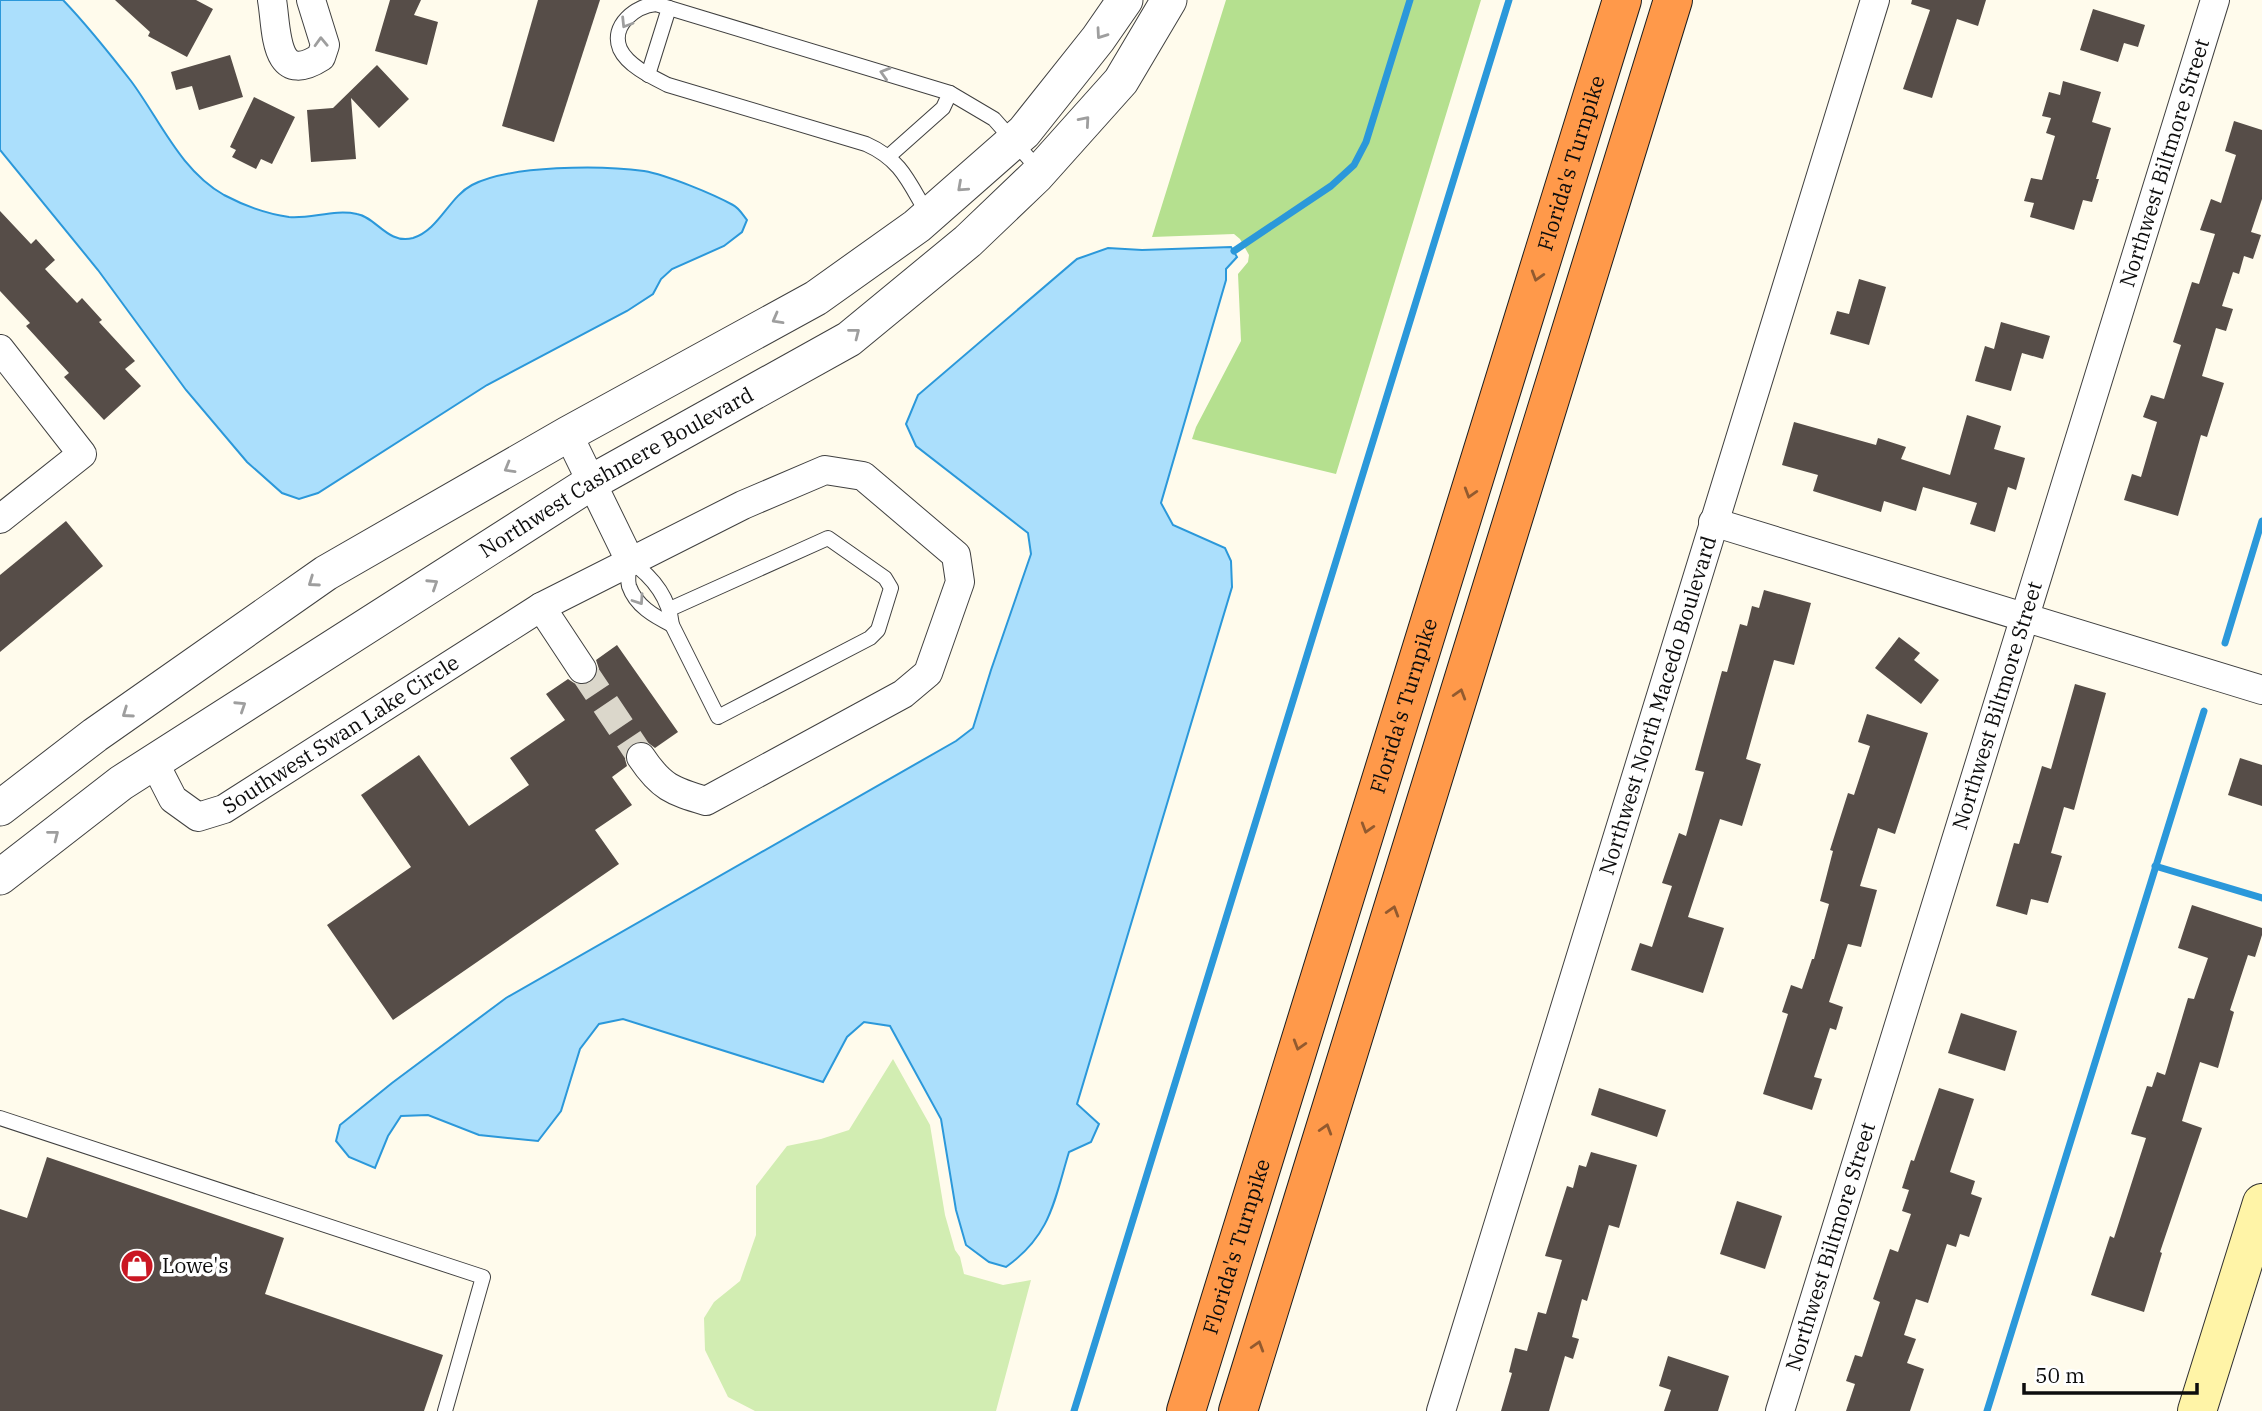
<svg xmlns="http://www.w3.org/2000/svg" width="2262" height="1411" font-family="'IBM Plex Serif',serif">
	<style>
		.green { fill: #d2edb2 }
		.forest { fill: #b5e08f }
		.water { fill: #abdffc; stroke: #2b98da; stroke-width: 2 }
		.lines { fill: none; stroke-linecap: round; stroke-linejoin: round }
		.stream { stroke: #2b98da; stroke-width: 7 }
		.building { fill: #564d48 }
		.minor-tunnel { stroke: #dbd7cb; stroke-width: 28; stroke-dasharray: 28 14; stroke-linecap: butt }
		.service-casing { stroke: #404040; stroke-width: 16 }
		.minor-casing { stroke: #404040; stroke-width: 30 }
		.tertiary-casing { stroke: #404040; stroke-width: 37 }
		.secondary-casing { stroke: #2f2f2f; stroke-width: 40 }
		.motorway-casing { stroke: #1e1e1e; stroke-width: 40 }
		.service { stroke: #fff; stroke-width: 14 }
		.minor { stroke: #fff; stroke-width: 28 }
		.tertiary { stroke: #fff; stroke-width: 35 }
		.secondary { stroke: #fff4a7; stroke-width: 38 }
		.motorway { stroke: #ff994a; stroke-width: 38 }
		.oneway { stroke: #9e9e9e }
		.oneway2 { stroke: #925a2f }
		.labels { text-anchor: middle; stroke-width: 7; stroke-linejoin: round; paint-order: stroke }
		.street-label { font-size: 21px; fill: #0d0d0d; stroke: #fff }
		.poi-label { font-size: 21px; fill: #0d0d0d; stroke: #fff; text-anchor: start }
	</style>
	<rect width="100%" height="100%" fill="#fffbec"/>
	<path class="green" d="M 893,1059 L 930,1125 L 945,1215 L 955,1250 L 960,1257 L 964,1274 L 1003,1285 L 1031,1280 L 996,1411 L 755,1411 L 728,1397 L 705,1350 L 704,1318 L 714,1302 L 740,1281 L 756,1235 L 756,1186 L 787,1146 L 821,1139 L 849,1130 Z"/>
	<path class="forest" d="M 1226,0 L 1481,0 L 1336,474 L 1192,439 L 1196,427 L 1241,341 L 1238,274 L 1248,262 L 1249,255 L 1240,239 L 1234,234 L 1152,237 Z"/>
	<g class="water">
		<path d="M 0,0 L 63,0 C 87,25 110,54 131,81 C 160,120 180,170 224,195 C 243,205 268,214 289,217 C 311,219 334,209 357,214 C 376,217 388,245 413,238 C 439,230 449,197 472,185 C 511,165 601,165 644,171 C 667,175 713,194 733,205 C 739,208 743,215 747,220 L 742,232 L 724,246 L 672,269 L 661,279 L 653,294 L 627,311 L 487,385 L 318,493 L 299,499 L 282,493 L 247,462 L 186,390 L 98,270 L 0,150 Z"/>
		<path d="M 1231,247 L 1237,257 L 1226,269 L 1226,280 L 1161,503 L 1173,525 L 1225,548 L 1231,561 L 1232,587 L 1077,1104 L 1099,1124 L 1091,1142 L 1069,1152 C 1054,1201 1051,1235 1006,1267 L 989,1262 L 966,1245 L 956,1210 L 941,1119 L 890,1026 L 864,1022 L 847,1037 L 823,1082 L 623,1019 L 599,1024 L 580,1049 L 561,1111 L 538,1141 L 479,1135 L 428,1115 L 401,1116 L 388,1136 L 375,1168 L 349,1157 L 336,1141 L 340,1125 L 392,1083 L 506,998 L 956,741 L 973,728 L 991,670 L 1031,554 L 1028,533 L 916,446 L 906,424 L 918,395 L 1077,259 L 1108,248 L 1142,250 Z"/>
	</g>
	<g class="lines">
		<g class="stream">
			<path d="M 1234,251 L 1331,186 L 1354,165 L 1366,142 L 1410,0"/>
			<path d="M 2225,643 L 2262,521"/>
			<path d="M 2155,866 L 2262,898"/>
			<path d="M 1074,1411 L 1509,0"/>
			<path d="M 1987,1411 L 2204,711"/>
		</g>
	</g>
	<g class="building">
		<path d="M 115,0 L 196,0 L 213,9 L 187,57 L 148,36 L 150,32 Z"/>
		<path d="M 390,0 L 421,0 L 414,15 L 438,22 L 427,65 L 375,51 Z"/>
		<path d="M 538,0 L 600,0 L 554,142 L 502,126 Z"/>
		<path d="M 1912,0 L 1986,0 L 1978,26 L 1957,19 L 1932,98 L 1903,89 L 1930,10 L 1911,4 Z"/>
		<path d="M 2093,9 L 2145,25 L 2138,47 L 2124,43 L 2118,62 L 2080,50 Z"/>
		<path d="M 230,55 L 243,97 L 199,110 L 192,86 L 176,90 L 171,72 Z"/>
		<path d="M 377,65 L 409,99 L 379,128 L 351,98 L 356,159 L 311,162 L 307,110 L 333,108 Z"/>
		<path d="M 2063,81 L 2101,92 L 2092,122 L 2111,128 L 2096,179 L 2099,179 L 2092,202 L 2083,200 L 2074,230 L 2030,217 L 2034,203 L 2024,201 L 2031,178 L 2042,180 L 2055,136 L 2046,133 L 2051,118 L 2042,116 L 2049,92 L 2060,95 Z"/>
		<path d="M 254,97 L 295,117 L 272,164 L 261,159 L 256,169 L 232,157 L 236,150 L 230,147 Z"/>
		<path d="M 2234,121 L 2262,130 L 2262,199 L 2251,232 L 2261,235 L 2253,259 L 2244,256 L 2239,274 L 2233,272 L 2222,306 L 2233,309 L 2226,331 L 2216,328 L 2202,376 L 2224,383 L 2207,437 L 2201,435 L 2178,516 L 2124,500 L 2132,474 L 2141,477 L 2157,422 L 2143,417 L 2151,395 L 2164,399 L 2181,345 L 2173,342 L 2192,282 L 2199,284 L 2215,234 L 2200,230 L 2211,199 L 2221,203 L 2236,155 L 2225,151 Z"/>
		<path d="M 0,211 L 31,244 L 36,239 L 55,260 L 45,269 L 77,303 L 82,298 L 102,320 L 99,322 L 135,361 L 125,369 L 141,386 L 104,420 L 64,377 L 69,373 L 26,326 L 30,323 L 0,291 Z"/>
		<path d="M 1859,279 L 1886,287 L 1869,345 L 1830,334 L 1837,311 L 1849,314 Z"/>
		<path d="M 2001,322 L 2050,336 L 2043,359 L 2022,353 L 2011,391 L 1975,381 L 1985,346 L 1994,349 Z"/>
		<path d="M 1967,415 L 2001,426 L 1994,449 L 2025,458 L 2016,490 L 2008,487 L 1995,532 L 1970,524 L 1977,503 L 1923,487 L 1916,511 L 1884,501 L 1881,512 L 1813,491 L 1818,475 L 1782,465 L 1794,422 L 1876,445 L 1878,438 L 1906,447 L 1901,459 L 1950,475 Z"/>
		<path d="M 66,521 L 103,566 L 0,652 L 0,575 Z"/>
		<path d="M 1764,590 L 1811,603 L 1794,665 L 1774,660 L 1746,759 L 1761,764 L 1742,826 L 1720,819 L 1688,917 L 1724,928 L 1703,993 L 1631,970 L 1640,943 L 1652,947 L 1672,886 L 1662,883 L 1679,833 L 1686,836 L 1704,772 L 1695,770 L 1722,671 L 1727,672 L 1740,624 L 1747,626 L 1752,606 L 1759,608 Z"/>
		<path d="M 1899,637 L 1920,653 L 1914,660 L 1939,680 L 1921,704 L 1875,668 Z"/>
		<path d="M 617,645 L 678,732 L 655,748 L 647,742 L 639,741 L 632,743 L 626,751 L 625,759 L 627,766 L 612,777 L 632,805 L 595,830 L 619,864 L 393,1020 L 327,925 L 411,867 L 361,795 L 419,755 L 469,826 L 529,785 L 510,758 L 565,720 L 546,694 L 568,679 L 574,683 L 582,686 L 592,682 L 597,676 L 599,669 L 596,660 Z"/>
		<path d="M 2075,684 L 2106,693 L 2074,810 L 2064,807 L 2051,853 L 2062,856 L 2048,903 L 2031,899 L 2027,915 L 1996,906 L 2014,843 L 2019,844 L 2042,766 L 2051,769 Z"/>
		<path d="M 1867,714 L 1928,733 L 1895,834 L 1878,828 L 1860,886 L 1877,890 L 1861,947 L 1848,944 L 1829,1002 L 1843,1007 L 1836,1030 L 1830,1028 L 1814,1077 L 1822,1079 L 1812,1110 L 1763,1094 L 1788,1014 L 1782,1012 L 1791,985 L 1802,989 L 1812,959 L 1814,959 L 1829,904 L 1820,901 L 1833,851 L 1830,850 L 1848,793 L 1854,795 L 1870,746 L 1858,742 Z"/>
		<path d="M 2240,758 L 2262,765 L 2262,806 L 2228,795 Z"/>
		<path d="M 2192,905 L 2262,928 L 2262,935 L 2255,957 L 2248,955 L 2230,1010 L 2234,1012 L 2218,1068 L 2200,1062 L 2182,1121 L 2202,1128 L 2160,1252 L 2162,1253 L 2144,1312 L 2091,1295 L 2110,1236 L 2114,1238 L 2146,1138 L 2131,1134 L 2147,1086 L 2152,1087 L 2157,1072 L 2165,1075 L 2188,998 L 2194,999 L 2208,958 L 2178,948 Z"/>
		<path d="M 1961,1013 L 2017,1031 L 2005,1071 L 1948,1053 Z"/>
		<path d="M 1599,1088 L 1666,1110 L 1657,1137 L 1591,1115 Z"/>
		<path d="M 1939,1088 L 1974,1099 L 1950,1172 L 1975,1181 L 1971,1194 L 1982,1198 L 1969,1237 L 1960,1234 L 1956,1247 L 1947,1244 L 1928,1303 L 1916,1299 L 1904,1335 L 1916,1339 L 1907,1363 L 1924,1369 L 1910,1411 L 1846,1411 L 1855,1384 L 1846,1381 L 1855,1355 L 1862,1357 L 1880,1302 L 1873,1299 L 1890,1249 L 1898,1252 L 1911,1214 L 1902,1211 L 1909,1190 L 1902,1188 L 1911,1160 L 1914,1161 Z"/>
		<path d="M 1591,1152 L 1637,1165 L 1619,1228 L 1609,1225 L 1587,1301 L 1582,1299 L 1572,1337 L 1579,1339 L 1573,1359 L 1565,1356 L 1549,1411 L 1501,1411 L 1512,1373 L 1509,1372 L 1515,1348 L 1527,1351 L 1538,1312 L 1546,1314 L 1562,1260 L 1545,1256 L 1567,1186 L 1573,1188 L 1579,1165 L 1586,1167 Z"/>
		<path d="M 47,1157 L 284,1238 L 265,1294 L 443,1355 L 424,1411 L 0,1411 L 0,1209 L 27,1218 Z"/>
		<path d="M 1737,1201 L 1782,1216 L 1765,1269 L 1720,1254 Z"/>
		<path d="M 1668,1356 L 1729,1376 L 1718,1411 L 1664,1411 L 1671,1390 L 1659,1386 Z"/>
	</g>
	<g class="lines">
		<path class="minor-tunnel" d="M 582,669 L 641,757"/>
		<defs>
			<g id="service">
				<path d="M 648,75 L 669,8"/>
				<path d="M 889,156 L 943,108 L 950,93"/>
				<path d="M 928,215 C 909,183 902,160 866,144 L 668,85 C 652,77 628,66 620,49 C 610,25 636,6 656,4 L 950,93 L 994,119 L 1040,171"/>
				<path d="M 630,561 C 653,577 669,597 672,625 L 718,717 L 870,638 L 878,630 L 891,588 L 885,578 L 828,538 L 670,609"/>
				<path d="M 630,562 C 629,569 627,579 629,586 C 636,606 654,616 672,625"/>
				<path d="M 0,1118 L 483,1277 L 445,1411"/>
			</g>
			<g id="minor">
				<path d="M 272,0 C 277,28 273,88 321,57 L 325,45 L 311,0"/>
				<path d="M 0,349 L 82,454 L 0,519"/>
				<path d="M 568,434 L 630,561"/>
				<path d="M 1713,522 L 2262,690"/>
				<path d="M 541,607 L 582,669"/>
				<path id="s1" d="M 154,762 L 173,799 L 198,817 L 224,809 L 541,607 L 743,505 L 825,470 L 863,476 L 956,555 L 960,582 L 928,673 L 903,694 L 706,801 C 672,791 661,787 641,757"/>
				<path id="s2" d="M 1441,1411 L 1875,0"/>
				<path id="s3" d="M 1780,1411 L 2215,0"/>
			</g>
			<g id="tertiary">
				<path d="M 0,808 L 95,735 L 326,573 L 568,434 L 816,298 L 917,226 L 1024,132 L 1098,39 L 1125,0"/>
				<path id="s4" d="M 0,877 L 121,783 L 592,482 L 849,339 L 968,241 L 1036,176 L 1121,81 L 1169,0"/>
			</g>
			<path id="secondary" d="M 2197,1411 L 2262,1203"/>
			<g id="motorway">
				<path id="s5" d="M 1186,1411 L 1622,0"/>
				<path d="M 1238,1411 L 1673,0"/>
			</g>
		</defs>
		<use href="#service" class="service-casing"/>
		<use href="#minor" class="minor-casing"/>
		<use href="#tertiary" class="tertiary-casing"/>
		<use href="#secondary" class="secondary-casing"/>
		<use href="#motorway" class="motorway-casing"/>
		<use href="#service" class="service"/>
		<use href="#minor" class="minor"/>
		<use href="#tertiary" class="tertiary"/>
		<use href="#secondary" class="secondary"/>
		<use href="#motorway" class="motorway"/>
	</g>
	<defs><path id="oneway-chevron" d="M-2-3.5L2.5 0L-2 3.5" fill="none" stroke-width="1.6" stroke-linecap="round" stroke-linejoin="round" transform="scale(1.75)"/></defs>
	<g class="oneway">
		<use href="#oneway-chevron" transform="translate(626 23) rotate(122)"/>
		<use href="#oneway-chevron" transform="translate(1101 34) rotate(125)"/>
		<use href="#oneway-chevron" transform="translate(321 42) rotate(-92)"/>
		<use href="#oneway-chevron" transform="translate(885 73) rotate(-163)"/>
		<use href="#oneway-chevron" transform="translate(1085 121) rotate(-49)"/>
		<use href="#oneway-chevron" transform="translate(962 187) rotate(138)"/>
		<use href="#oneway-chevron" transform="translate(777 319) rotate(151)"/>
		<use href="#oneway-chevron" transform="translate(855 333) rotate(-38)"/>
		<use href="#oneway-chevron" transform="translate(509 468) rotate(150)"/>
		<use href="#oneway-chevron" transform="translate(313 582) rotate(145)"/>
		<use href="#oneway-chevron" transform="translate(433 584) rotate(-33)"/>
		<use href="#oneway-chevron" transform="translate(639 600) rotate(56)"/>
		<use href="#oneway-chevron" transform="translate(241 706) rotate(-33)"/>
		<use href="#oneway-chevron" transform="translate(127 713) rotate(145)"/>
		<use href="#oneway-chevron" transform="translate(54 835) rotate(-38)"/>
	</g>
	<g class="oneway2">
		<use href="#oneway-chevron" transform="translate(1537 276) rotate(107)"/>
		<use href="#oneway-chevron" transform="translate(1470 493) rotate(107)"/>
		<use href="#oneway-chevron" transform="translate(1460 694) rotate(-73)"/>
		<use href="#oneway-chevron" transform="translate(1367 828) rotate(107)"/>
		<use href="#oneway-chevron" transform="translate(1393 911) rotate(-73)"/>
		<use href="#oneway-chevron" transform="translate(1299 1045) rotate(107)"/>
		<use href="#oneway-chevron" transform="translate(1326 1129) rotate(-73)"/>
		<use href="#oneway-chevron" transform="translate(1258 1346) rotate(-73)"/>
	</g>
	<defs>
		<symbol id="shop-disc" viewBox="-11 -11 22 22"><circle r="9.5" fill="#ca1723" stroke="#fff"/><path d="M-5-2.5h2.3a2.7 3.5 0 0 1 5.4 0H5L5.5 6h-11ZM-1.5-2.5h3a1.5 2.3 0 0 0-3 0Z" fill="#fff"/></symbol>
	</defs>
	<g fill-rule="evenodd">
		<use href="#shop-disc" x="118" y="1247" width="38" height="38"/>
	</g>
	<g class="labels">
		<g class="street-label">
			<text dy="7" stroke="none"><textPath href="#s5" startOffset="1306">Florida's Turnpike</textPath></text>
			<text dy="7" stroke="none"><textPath href="#s3" startOffset="1306">Northwest Biltmore Street</textPath></text>
			<text dy="7" stroke="none"><textPath href="#s4" startOffset="738">Northwest Cashmere Boulevard</textPath></text>
			<text dy="7" stroke="none"><textPath href="#s2" startOffset="738">Northwest North Macedo Boulevard</textPath></text>
			<text dy="7" stroke="none"><textPath href="#s5" startOffset="738">Florida's Turnpike</textPath></text>
			<text dy="7" stroke="none"><textPath href="#s3" startOffset="738">Northwest Biltmore Street</textPath></text>
			<text dy="7" stroke="none"><textPath href="#s1" startOffset="238">Southwest Swan Lake Circle</textPath></text>
			<text dy="7" stroke="none"><textPath href="#s5" startOffset="172">Florida's Turnpike</textPath></text>
			<text dy="7" stroke="none"><textPath href="#s3" startOffset="172">Northwest Biltmore Street</textPath></text>
		</g>
		<g class="poi-label">
			<text x="162" y="1273">Lowe's</text>
		</g>
	</g>
	<path d="M2024 1383v10h173v-10" fill="none" stroke="#0d0d0d" stroke-width="3.5"/>
	<text x="2035" y="1383" font-size="21" fill="#0d0d0d" stroke="#ffffff" stroke-width="5" paint-order="stroke">50 m</text>
</svg>
